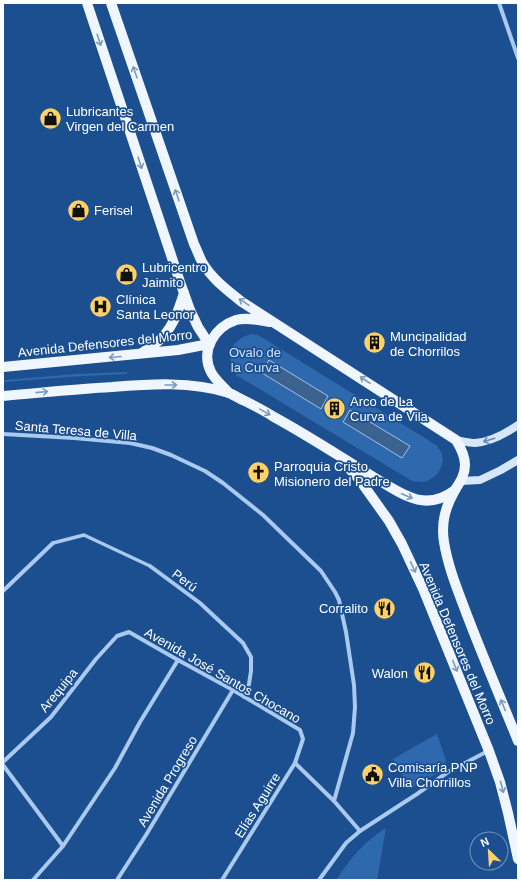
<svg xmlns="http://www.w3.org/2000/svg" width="521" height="883" font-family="Arial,sans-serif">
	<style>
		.green { fill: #2e69ad }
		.water { fill: #3c6290; stroke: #9cc4f0 }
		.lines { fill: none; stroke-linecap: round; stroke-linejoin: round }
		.pedestrian { stroke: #a9c9ee; stroke-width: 3.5 }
		.minor { stroke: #a9c9ee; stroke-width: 4 }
		.secondary { stroke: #d6e6fa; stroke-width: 8 }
		.primary { stroke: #f0f6ff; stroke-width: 10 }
		.oneway { stroke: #7b9ac1 }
		.oneway2 { stroke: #668bba }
		.labels { text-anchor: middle; stroke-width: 3.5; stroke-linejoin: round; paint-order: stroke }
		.poi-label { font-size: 13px; fill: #fff; stroke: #1b4f8f; text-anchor: start }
		.street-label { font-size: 13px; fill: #fff; stroke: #1b4f8f }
		.park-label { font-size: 13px; fill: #cfe3fa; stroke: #1b4f8f }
	</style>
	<rect width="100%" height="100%" fill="#1b4f8f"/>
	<g class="green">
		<path d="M 251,334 L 258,335 L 436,445 C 439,448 442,452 442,456 C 445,468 434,481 422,482 C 419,482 416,481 412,481 L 236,375 C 225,356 229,341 251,334 Z"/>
		<path d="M 127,372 L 127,374 L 83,376 L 3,382 L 3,380 L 4,380 L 76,374 Z"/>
		<path d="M 437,734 L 446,760 L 443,770 L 410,789 L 393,759 Z"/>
		<path d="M 386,828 L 377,880 L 338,880 L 337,879 C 350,858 365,841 386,828 Z"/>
	</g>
	<g class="water">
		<path d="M 269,360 L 328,396 L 321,409 L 262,373 Z"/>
		<path d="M 350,410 L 410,446 L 402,458 L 343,422 Z"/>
	</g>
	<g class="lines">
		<path class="pedestrian" d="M 53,543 L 84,535 L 150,566"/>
		<g class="minor">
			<path d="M 499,3 L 518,58"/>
			<path d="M 3,434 L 74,438 L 130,443 L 152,448 L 171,455 L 205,471 L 223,483 L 263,515 L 321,571 L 335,592 L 339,600 L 346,632 L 354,685 L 355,707 L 353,733 L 334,801"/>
			<path d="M 150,566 L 200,603 L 243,643 L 251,657 L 251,671 L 249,684 L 244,697"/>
			<path d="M 3,591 L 53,543"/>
			<path d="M 3,762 L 51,717 L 96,659 L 117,636 L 129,632 L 178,660 L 233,690 L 300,730 L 303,739 L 295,763 L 222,880"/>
			<path d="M 295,763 L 334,801 L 360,831"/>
			<path d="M 3,765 L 63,846"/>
			<path d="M 33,880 L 63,846 L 115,768 L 140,722 L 178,660"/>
			<path d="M 117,880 L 146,835 L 233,690"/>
			<path d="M 319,880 L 346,843 L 360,831 L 417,794 L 448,772 L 488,751"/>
		</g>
		<g class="secondary">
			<path d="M 456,440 C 462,441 469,443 475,443 C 491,442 505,434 518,425"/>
			<path d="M 461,481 L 480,480 L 501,470 L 518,460"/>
		</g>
		<g class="primary">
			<path d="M 87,3 L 180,282 L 190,310 L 198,327 L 209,344"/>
			<path d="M 111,3 L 194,244 C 197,250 199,256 202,262 C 212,279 227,290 242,302 L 456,440 C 461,448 465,456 465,465 C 465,475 460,482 455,490 C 445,508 441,523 444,542 C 448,567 458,591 467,615 C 483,657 501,699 518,741"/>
			<path d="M 142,353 C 146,350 151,347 155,344 C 172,331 178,312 184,293"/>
			<path d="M 3,367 L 178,350 L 209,344"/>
			<path d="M 229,393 C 223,386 215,380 211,372 C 200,350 215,327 236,320 C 247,317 259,320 270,322"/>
			<path d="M 3,396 C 39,393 75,389 112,387 C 150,384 191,381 229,393 C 234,395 240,399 245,401 C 255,406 265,411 274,417 C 309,436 342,458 375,478 C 402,494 425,513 455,490"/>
			<path d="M 344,463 L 359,479 L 389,521 L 402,544 L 424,591 L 489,751 L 500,782 L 508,813 L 518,859"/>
		</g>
	</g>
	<defs><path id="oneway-shaft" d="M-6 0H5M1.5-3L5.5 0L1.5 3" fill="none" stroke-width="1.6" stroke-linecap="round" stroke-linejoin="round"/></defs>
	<g class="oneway">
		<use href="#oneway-shaft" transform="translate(99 40) rotate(72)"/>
		<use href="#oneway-shaft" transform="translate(135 72) rotate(-109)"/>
		<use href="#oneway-shaft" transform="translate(140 163) rotate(72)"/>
		<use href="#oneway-shaft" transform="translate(177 195) rotate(-109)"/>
		<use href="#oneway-shaft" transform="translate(244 302) rotate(-146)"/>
		<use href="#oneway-shaft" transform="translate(115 357) rotate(175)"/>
		<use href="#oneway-shaft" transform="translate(365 380) rotate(-147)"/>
		<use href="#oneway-shaft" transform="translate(171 385)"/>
		<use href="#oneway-shaft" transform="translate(42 392) rotate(-6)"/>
		<use href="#oneway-shaft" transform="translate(265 412) rotate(29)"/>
		<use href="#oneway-shaft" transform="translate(407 496) rotate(23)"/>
		<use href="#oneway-shaft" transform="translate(413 567) rotate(65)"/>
		<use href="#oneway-shaft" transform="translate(455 666) rotate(68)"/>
		<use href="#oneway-shaft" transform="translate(503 705) rotate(-112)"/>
		<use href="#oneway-shaft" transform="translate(502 787) rotate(75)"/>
	</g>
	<use class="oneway2" href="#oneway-shaft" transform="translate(489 440) rotate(164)"/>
	<defs>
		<symbol id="shop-disc" viewBox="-11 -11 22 22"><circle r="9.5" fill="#ffd166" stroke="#1b4f8f"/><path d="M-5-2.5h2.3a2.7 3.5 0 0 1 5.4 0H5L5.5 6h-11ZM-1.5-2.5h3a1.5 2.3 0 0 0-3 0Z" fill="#111"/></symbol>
		<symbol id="hospital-disc" viewBox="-11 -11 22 22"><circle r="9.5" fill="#ffd166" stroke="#1b4f8f"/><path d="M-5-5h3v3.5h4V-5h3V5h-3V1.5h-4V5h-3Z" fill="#111"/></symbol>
		<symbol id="building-disc" viewBox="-11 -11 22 22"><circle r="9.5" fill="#ffd166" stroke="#1b4f8f"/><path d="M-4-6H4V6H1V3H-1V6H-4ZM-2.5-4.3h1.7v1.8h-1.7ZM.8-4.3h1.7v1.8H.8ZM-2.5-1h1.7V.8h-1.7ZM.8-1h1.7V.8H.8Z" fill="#111"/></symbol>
		<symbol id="church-disc" viewBox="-11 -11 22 22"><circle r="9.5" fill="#ffd166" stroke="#1b4f8f"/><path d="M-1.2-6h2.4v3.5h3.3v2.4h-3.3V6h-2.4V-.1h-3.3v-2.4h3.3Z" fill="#111"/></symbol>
		<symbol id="restaurant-disc" viewBox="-11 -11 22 22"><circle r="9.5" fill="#ffd166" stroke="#1b4f8f"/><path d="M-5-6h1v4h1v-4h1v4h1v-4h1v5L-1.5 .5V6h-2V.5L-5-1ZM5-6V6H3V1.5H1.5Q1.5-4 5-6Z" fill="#111"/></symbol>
		<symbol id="civic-disc" viewBox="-11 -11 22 22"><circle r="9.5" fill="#ffd166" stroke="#1b4f8f"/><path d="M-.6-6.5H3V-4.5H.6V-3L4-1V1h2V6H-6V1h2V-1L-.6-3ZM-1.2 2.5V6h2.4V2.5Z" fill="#111"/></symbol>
	</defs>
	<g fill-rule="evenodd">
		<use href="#shop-disc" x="38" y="106" width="25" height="25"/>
		<use href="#shop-disc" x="66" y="198" width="25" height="25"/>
		<use href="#shop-disc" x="114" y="262" width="25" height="25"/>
		<use href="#hospital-disc" x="88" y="294" width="25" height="25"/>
		<use href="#building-disc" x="362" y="330" width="25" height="25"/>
		<use href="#building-disc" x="322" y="396" width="25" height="25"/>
		<use href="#church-disc" x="246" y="460" width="25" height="25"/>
		<use href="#restaurant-disc" x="372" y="596" width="25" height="25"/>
		<use href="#restaurant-disc" x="412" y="660" width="25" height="25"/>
		<use href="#civic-disc" x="360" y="762" width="25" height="25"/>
	</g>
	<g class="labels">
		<g class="poi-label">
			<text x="66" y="116">Lubricantes<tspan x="66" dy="15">Virgen del Carmen</tspan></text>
			<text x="94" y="215">Ferisel</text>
			<text x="142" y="272">Lubricentro<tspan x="142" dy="15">Jaimito</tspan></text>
			<text x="116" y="304">Clínica<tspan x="116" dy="15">Santa Leonor</tspan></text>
			<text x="390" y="341">Muncipalidad<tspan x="390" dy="15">de Chorrilos</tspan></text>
			<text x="350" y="406">Arco de La<tspan x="350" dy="15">Curva de Vila</tspan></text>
			<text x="274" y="471">Parroquia Cristo<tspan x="274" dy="15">Misionero del Padre</tspan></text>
			<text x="368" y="613" text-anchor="end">Corralito</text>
			<text x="408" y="678" text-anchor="end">Walon</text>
			<text x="388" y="772">Comisaría PNP<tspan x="388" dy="15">Villa Chorrillos</tspan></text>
		</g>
		<g class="street-label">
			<text transform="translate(105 343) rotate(-6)" y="5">Avenida Defensores del Morro</text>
			<text transform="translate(76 430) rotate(5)" y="5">Santa Teresa de Villa</text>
			<text transform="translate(185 580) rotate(37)" y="5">Perú</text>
			<text transform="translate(458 643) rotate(67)" y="5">Avenida Defensores del Morro</text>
			<text transform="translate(223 675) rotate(30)" y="5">Avenida José Santos Chocano</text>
			<text transform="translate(58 690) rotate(-51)" y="5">Arequipa</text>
			<text transform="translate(167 781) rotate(-59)" y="5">Avenida Progreso</text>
			<text transform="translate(257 805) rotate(-58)" y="5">Elías Aguirre</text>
		</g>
		<g class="park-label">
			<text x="255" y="357">Ovalo de<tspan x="255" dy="15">la Curva</tspan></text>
		</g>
	</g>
	<rect width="521" height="883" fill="none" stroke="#ffffff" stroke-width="8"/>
	<g transform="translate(489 851) rotate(335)"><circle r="19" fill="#1b4f8f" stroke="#7695bc"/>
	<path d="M0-3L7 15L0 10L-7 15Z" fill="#ffd166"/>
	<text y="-6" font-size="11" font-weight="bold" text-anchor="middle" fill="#ffffff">N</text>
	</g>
</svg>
